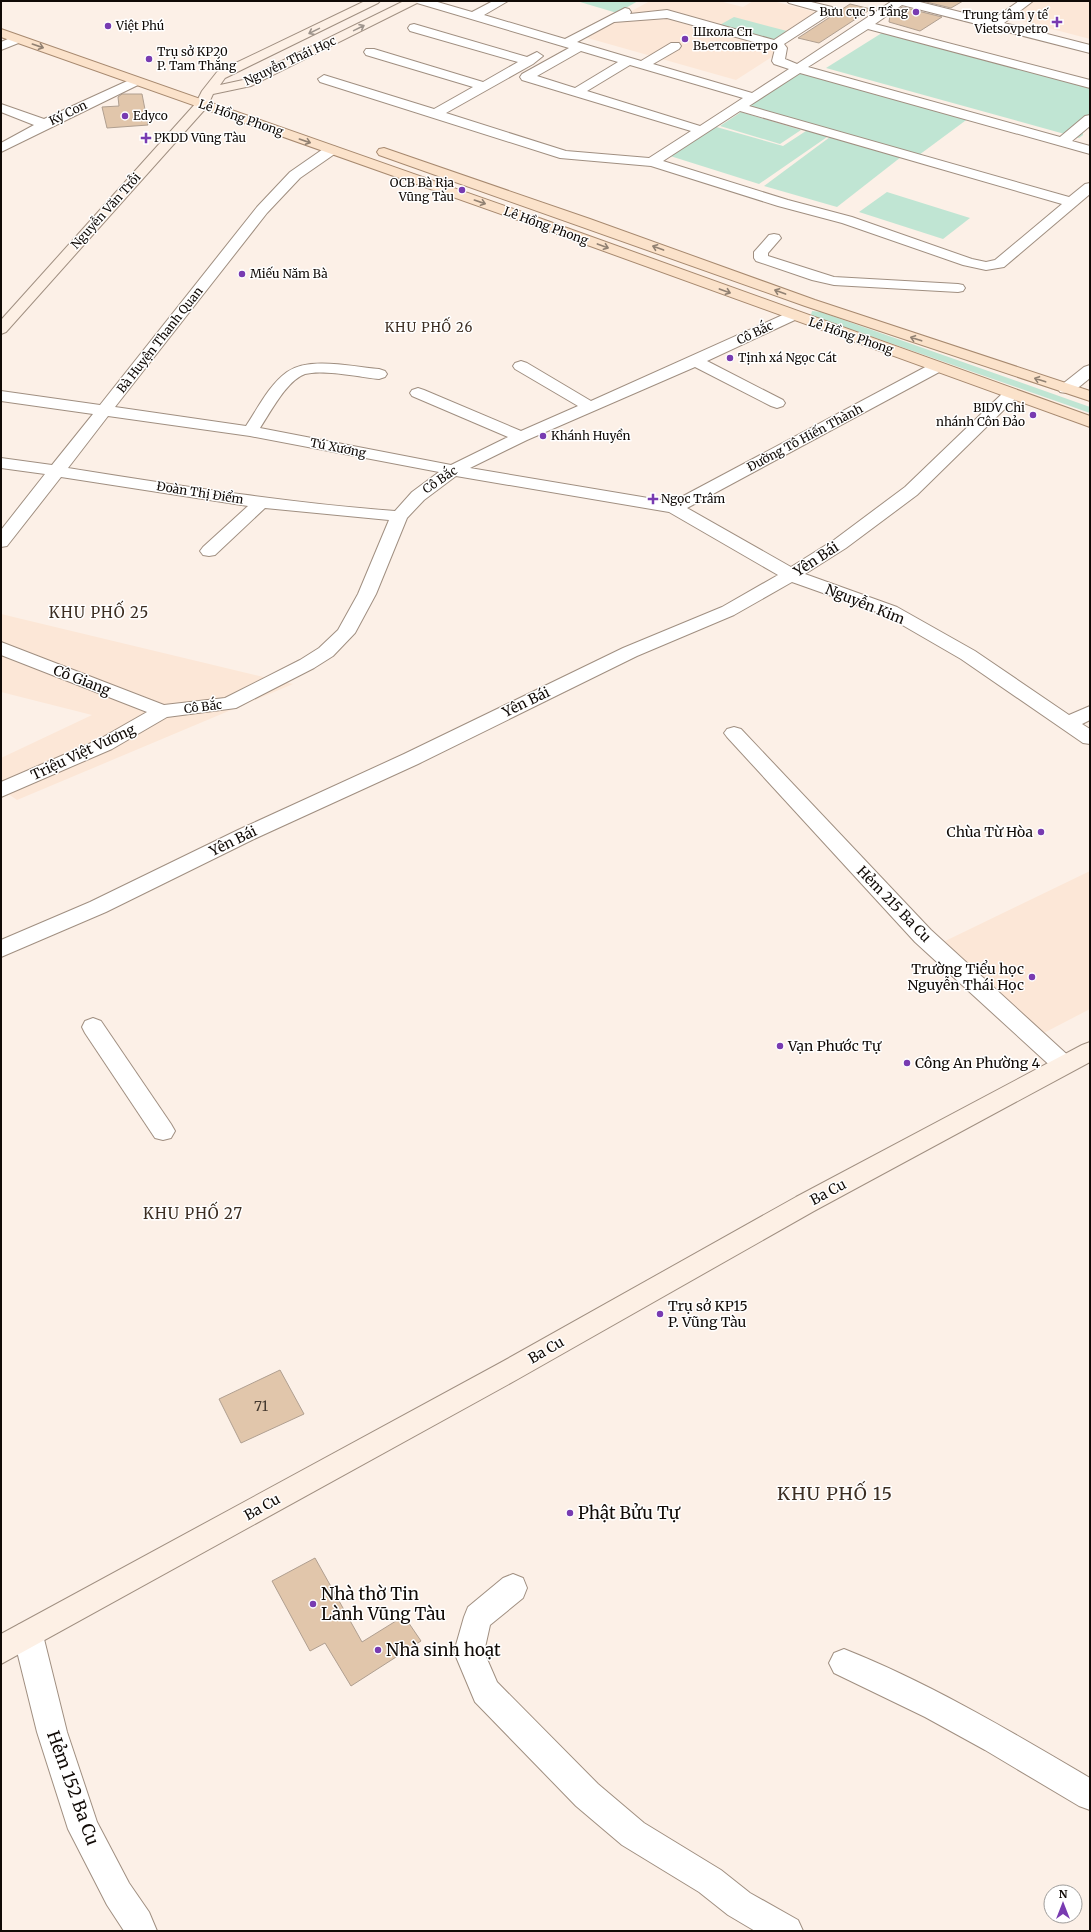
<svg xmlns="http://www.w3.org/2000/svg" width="1091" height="1932" font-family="Merriweather,serif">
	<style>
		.built { fill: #fce7d7 }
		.green { fill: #c0e5d3 }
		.building { fill: #e1c6ab; stroke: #b09f90 }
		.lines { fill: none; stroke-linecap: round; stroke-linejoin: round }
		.street-casing { stroke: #a08f81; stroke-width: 2 }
		.secondary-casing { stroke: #a08f81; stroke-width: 2 }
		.primary-casing { stroke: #a7896f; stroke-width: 2 }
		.street { fill: #fff; fill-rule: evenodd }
		.secondary { fill: #fdf0e5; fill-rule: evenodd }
		.primary { fill: #fbe2ca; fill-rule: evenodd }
		.oneway { stroke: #9e948c }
		.oneway2 { stroke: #918172 }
		.poi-dot { fill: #783bb1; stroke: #fff; stroke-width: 1.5 }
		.labels { text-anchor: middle; stroke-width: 3; stroke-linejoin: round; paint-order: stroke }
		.far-poi-label { font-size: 12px; fill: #100a06; stroke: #fff; text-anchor: start }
		.far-street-label { font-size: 12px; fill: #100a06; stroke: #fff }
		.far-neighbourhood-label { font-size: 13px; letter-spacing: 1px; fill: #3c2d21; stroke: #fff }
		.street-label { font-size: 14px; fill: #100a06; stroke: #fff }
		.poi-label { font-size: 14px; fill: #100a06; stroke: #fff; text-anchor: start }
		.near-number-label { font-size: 14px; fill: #44392f }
		.neighbourhood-label { font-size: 15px; letter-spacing: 1px; fill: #3c2d21; stroke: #fff }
		.near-poi-label { font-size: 17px; fill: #100a06; stroke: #fff; text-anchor: start }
		.near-street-label { font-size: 17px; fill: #100a06; stroke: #fff }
		.near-neighbourhood-label { font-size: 18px; letter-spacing: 1px; fill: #3c2d21; stroke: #fff }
	</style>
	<rect width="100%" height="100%" fill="#fcf0e7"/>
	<g class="built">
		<path d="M 650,1 L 719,1 L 743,7 L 753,1 L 773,1 L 819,13 L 774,42 L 789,46 L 736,80 L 584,37 Z"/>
		<path d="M 1033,1 L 1090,1 L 1090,39 L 1007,17 Z"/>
		<path d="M 1,614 L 293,684 L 17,800 L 1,789 L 1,758 L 92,715 L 1,692 Z"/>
		<path d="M 1090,871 L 1090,1009 L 1038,1036 L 939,944 Z"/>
	</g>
	<g class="green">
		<path d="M 582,1 L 638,1 L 617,13 L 580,2 Z"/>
		<path d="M 734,17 L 787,31 L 772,41 L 718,26 Z"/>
		<path d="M 885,31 L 1090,85 L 1090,122 L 1083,131 L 1083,135 L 1079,138 L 826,68 Z"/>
		<path d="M 807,68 L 973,115 L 919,155 L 749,106 Z"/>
		<path d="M 741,112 L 801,130 L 780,144 L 720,126 Z"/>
		<path d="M 713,126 L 783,146 L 809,129 L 830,135 L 759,184 L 667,155 Z"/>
		<path d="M 830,137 L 901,157 L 837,207 L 764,186 Z"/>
		<path d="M 887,192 L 970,218 L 943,239 L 859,212 Z"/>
		<path d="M 812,311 L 821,312 L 1090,407 L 1090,413 L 813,316 L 811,315 Z"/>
	</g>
	<g class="building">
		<path d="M 922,1 L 963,1 L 951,8 Z"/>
		<path d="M 850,4 L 871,9 L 819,43 L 798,38 Z"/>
		<path d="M 902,7 L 942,17 L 920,31 L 889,22 L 890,15 Z"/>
		<path d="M 122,94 L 142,94 L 148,125 L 107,128 L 102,107 L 119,106 L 118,97 Z"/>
		<path d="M 280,1370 L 304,1414 L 241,1443 L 219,1399 Z"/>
		<path d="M 315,1558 L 362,1642 L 404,1616 L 421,1641 L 351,1686 L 325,1643 L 310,1651 L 272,1581 Z"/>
	</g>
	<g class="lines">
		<defs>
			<g id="street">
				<path d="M 415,1 L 434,1 L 472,12 L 493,1 L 508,1 L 484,15 L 565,39 L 625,8 L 629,9 L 631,12 L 630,14 L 667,10 L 774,40 L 818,11 L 789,3 L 787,1 L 807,1 L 832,7 L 834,10 L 832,13 L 784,44 L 787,48 L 785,59 L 797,64 L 892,1 L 916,1 L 992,20 L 1019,1 L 1033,1 L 1004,23 L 1090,45 L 1090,53 L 902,5 L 875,24 L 1090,80 L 1090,88 L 868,29 L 808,67 L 1060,137 L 1085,116 L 1090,115 L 1090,126 L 1072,141 L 1090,146 L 1090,154 L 800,73 L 749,106 L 1069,197 L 1085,184 L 1090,183 L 1090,194 L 1004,267 L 986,270 L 963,265 L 842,223 L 778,206 L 651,166 L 560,158 L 320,82 L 318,79 L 324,75 L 434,109 L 473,87 L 366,55 L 364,52 L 366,49 L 374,49 L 483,82 L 518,62 L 410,31 L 408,28 L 410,25 L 414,24 L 527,57 L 537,52 L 543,56 L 533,64 L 446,113 L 566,151 L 649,158 L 691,131 L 522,80 L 520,77 L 522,74 L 569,48 L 417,3 ZM 667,18 L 772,47 L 775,49 L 772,61 L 774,64 L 789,69 L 752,93 L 653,64 L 679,49 L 681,46 L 679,43 L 671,43 L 641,61 L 577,42 L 614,22 ZM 581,51 L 618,62 L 575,88 L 537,76 ZM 630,65 L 743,98 L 700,126 L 587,91 ZM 740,111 L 1062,204 L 995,260 L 986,262 L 972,259 L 852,217 L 788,200 L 663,161 Z"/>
				<path d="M 17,35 L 23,39 L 21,42 L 1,50 L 1,42 Z"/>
				<path d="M 136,77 L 142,81 L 140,84 L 1,152 L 1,143 L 34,125 L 1,112 L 1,104 L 44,119 Z"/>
				<path d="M 331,146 L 336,147 L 338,150 L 336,153 L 300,178 L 267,213 L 115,407 L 246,426 C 258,408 269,385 287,372 C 309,356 354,367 379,369 L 385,371 L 387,374 L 385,377 L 379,379 C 361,377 322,369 305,374 C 287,380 270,413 260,428 L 451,465 L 508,437 L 412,396 L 410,393 L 412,390 L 418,388 L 424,390 L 521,431 L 578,406 L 515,369 L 513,366 L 515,363 L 521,361 L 527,363 L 591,401 L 787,313 L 797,313 L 800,316 L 797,319 L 707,361 L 783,400 L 785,403 L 783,406 L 777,408 L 771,406 L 695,367 L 527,440 L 470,468 L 672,502 L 931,364 L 937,362 L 943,364 L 945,367 L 943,370 L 687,508 L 791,567 L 834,540 L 905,487 L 1005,391 L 1011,389 L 1017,391 L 1019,394 L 1017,397 L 917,495 L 846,548 L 805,574 L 897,607 L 975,651 L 1069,715 L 1090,706 L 1090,720 L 1082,724 L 1090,729 L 1090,744 L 1083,743 L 961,659 L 885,615 L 792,582 L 734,615 L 637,656 L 418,764 L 252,840 L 106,912 L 1,957 L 1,940 L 90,902 L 238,830 L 404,754 L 623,648 L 722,607 L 778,575 L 669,512 L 456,476 L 424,500 L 407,518 L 376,594 L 355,633 L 333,656 L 314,668 L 236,708 L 167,717 L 112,749 L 1,797 L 1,782 L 98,740 L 147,712 L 1,655 L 1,642 L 164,705 L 225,698 L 300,660 L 319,648 L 338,630 L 358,594 L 389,520 L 265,508 L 215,555 L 209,556 L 203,555 L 200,551 L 203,547 L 248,506 L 61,477 L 7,546 L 1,547 L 1,530 L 45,474 L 1,468 L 1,458 L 52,465 L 93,414 L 1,401 L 1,391 L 100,405 L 257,207 L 290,172 L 326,147 ZM 108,416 L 250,436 L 439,472 L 412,492 L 395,511 C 285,503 176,485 68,468 Z"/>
				<path d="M 774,234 L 779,235 L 781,238 L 768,253 L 768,256 L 834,277 L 958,284 L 963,285 L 965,288 L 963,291 L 958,292 L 834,285 L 812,280 L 756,261 L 754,258 L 754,252 L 769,235 Z"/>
				<path d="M 1090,365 L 1090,378 C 1081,385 1073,395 1060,392 L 1058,389 L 1060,386 L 1084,367 Z"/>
				<path d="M 734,727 L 741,729 L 931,930 L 1072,1059 L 1076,1065 L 1072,1071 L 1064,1074 L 1056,1071 L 915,942 L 727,737 L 724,733 L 727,729 Z"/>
				<path d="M 93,1018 L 101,1021 L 171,1124 L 175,1131 L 171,1138 L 163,1140 L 155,1138 L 85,1033 L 82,1027 L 85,1021 Z"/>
				<path d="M 513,1574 L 523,1578 L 527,1588 L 523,1598 L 490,1625 L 484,1652 L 497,1682 L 598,1784 L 644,1823 L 721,1870 L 750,1893 L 798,1920 L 803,1931 L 755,1931 L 728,1915 L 699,1892 L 622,1845 L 576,1806 L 475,1702 L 454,1652 L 464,1617 L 468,1607 L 503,1578 Z"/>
				<path d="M 28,1621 L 38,1625 L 43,1635 L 67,1732 L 97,1822 L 129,1883 L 149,1912 L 157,1931 L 124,1931 L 107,1905 L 68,1829 L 37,1732 L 13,1635 L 18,1625 Z"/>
				<path d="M 844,1649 C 930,1683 1010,1731 1090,1778 L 1090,1810 L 1079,1806 L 985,1750 L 925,1717 L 834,1673 L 829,1663 L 834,1653 Z"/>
			</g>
			<g id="secondary">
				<path d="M 365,1 L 380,1 L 378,3 L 225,78 L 220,85 L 243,80 L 404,1 L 419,1 L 417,3 L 251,86 L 213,94 L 207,107 L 6,332 L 1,334 L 1,320 L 196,103 L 202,91 L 217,72 Z"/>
				<path d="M 1090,1042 L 1090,1062 L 814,1211 L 518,1379 L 1,1664 L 1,1634 L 500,1363 L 796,1197 L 1082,1045 Z"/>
			</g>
			<g id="primary">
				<path d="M 1,29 L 542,219 L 1090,416 L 1090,427 L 532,225 L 1,37 Z"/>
				<path d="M 384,148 L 590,219 L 815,300 L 1090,391 L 1090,401 L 805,306 L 379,155 L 377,152 L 379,149 Z"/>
			</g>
		</defs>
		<use href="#street" class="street-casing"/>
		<use href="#secondary" class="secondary-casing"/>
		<use href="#primary" class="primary-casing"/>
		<use href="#street" class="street"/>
		<use href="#secondary" class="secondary"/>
		<use href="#primary" class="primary"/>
	</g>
	<defs><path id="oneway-shaft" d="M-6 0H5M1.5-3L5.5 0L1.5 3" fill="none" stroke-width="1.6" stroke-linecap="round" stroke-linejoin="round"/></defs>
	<g class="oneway">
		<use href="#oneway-shaft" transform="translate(359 28) rotate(-26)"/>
		<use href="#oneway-shaft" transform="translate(314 31) rotate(154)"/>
	</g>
	<g class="oneway2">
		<use href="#oneway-shaft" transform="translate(38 46) rotate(19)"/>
		<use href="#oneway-shaft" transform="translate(305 141) rotate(19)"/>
		<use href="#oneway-shaft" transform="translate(480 202) rotate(19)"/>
		<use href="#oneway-shaft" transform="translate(603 246) rotate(20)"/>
		<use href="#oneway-shaft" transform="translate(658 248) rotate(-160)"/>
		<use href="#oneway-shaft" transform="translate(725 291) rotate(20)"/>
		<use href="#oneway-shaft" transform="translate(780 292) rotate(-160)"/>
		<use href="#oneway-shaft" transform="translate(916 339) rotate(-162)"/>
		<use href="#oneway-shaft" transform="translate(1040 380) rotate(-162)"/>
	</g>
	<g class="poi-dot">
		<circle cx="916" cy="12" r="4"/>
		<path d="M1055 16h4v4h4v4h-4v4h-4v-4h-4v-4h4z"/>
		<circle cx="108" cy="26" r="4"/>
		<circle cx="685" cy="39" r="4"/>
		<circle cx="149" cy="59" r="4"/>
		<circle cx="125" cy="116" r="4"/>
		<path d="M144 132h4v4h4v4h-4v4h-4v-4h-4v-4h4z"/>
		<circle cx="462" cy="190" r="4"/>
		<circle cx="242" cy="274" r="4"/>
		<circle cx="730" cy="358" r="4"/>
		<circle cx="1033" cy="415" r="4"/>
		<circle cx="543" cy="436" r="4"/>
		<path d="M651 493h4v4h4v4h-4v4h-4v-4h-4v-4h4z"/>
		<circle cx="1041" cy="832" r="4"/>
		<circle cx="1032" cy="977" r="4"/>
		<circle cx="780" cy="1046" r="4"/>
		<circle cx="907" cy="1063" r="4"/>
		<circle cx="660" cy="1314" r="4"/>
		<circle cx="570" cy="1513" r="4"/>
		<circle cx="313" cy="1604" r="4"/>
		<circle cx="378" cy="1650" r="4"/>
	</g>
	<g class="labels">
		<g class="far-poi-label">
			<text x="908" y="16" text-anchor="end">Bưu cục 5 Tầng</text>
			<text x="1048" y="19" text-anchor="end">Trung tâm y tế<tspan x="1048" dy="14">Vietsovpetro</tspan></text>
			<text x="116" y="30">Việt Phú</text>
			<text x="693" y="36">Школа Сп<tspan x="693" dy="14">Вьетсовпетро</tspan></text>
			<text x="157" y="56">Trụ sở KP20<tspan x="157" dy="14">P. Tam Thắng</tspan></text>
			<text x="133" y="120">Edyco</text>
			<text x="154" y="142">PKDD Vũng Tàu</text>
			<text x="454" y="187" text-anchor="end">OCB Bà Rịa<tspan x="454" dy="14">Vũng Tàu</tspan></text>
			<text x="250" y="278">Miếu Năm Bà</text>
			<text x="738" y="362">Tịnh xá Ngọc Cát</text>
			<text x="1025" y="412" text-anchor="end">BIDV Chi<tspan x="1025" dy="14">nhánh Côn Đảo</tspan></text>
			<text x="551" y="440">Khánh Huyền</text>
			<text x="661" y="503">Ngọc Trâm</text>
		</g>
		<g class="far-street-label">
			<text transform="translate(290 61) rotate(-25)" y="4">Nguyễn Thái Học</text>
			<text transform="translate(68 113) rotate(-26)" y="4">Ký Con</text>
			<text transform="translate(241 118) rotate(19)" y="4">Lê Hồng Phong</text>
			<text transform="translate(106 211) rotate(-48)" y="4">Nguyễn Văn Trỗi</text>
			<text transform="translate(546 226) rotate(20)" y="4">Lê Hồng Phong</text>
			<text transform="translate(755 333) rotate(-25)" y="4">Cô Bắc</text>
			<text transform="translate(851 336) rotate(19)" y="4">Lê Hồng Phong</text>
			<text transform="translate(160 340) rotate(-52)" y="4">Bà Huyện Thanh Quan</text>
			<text transform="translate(805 438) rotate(-28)" y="4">Đường Tô Hiến Thành</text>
			<text transform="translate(338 448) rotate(11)" y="4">Tú Xương</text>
			<text transform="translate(440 480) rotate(-34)" y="4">Cô Bắc</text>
			<text transform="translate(200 493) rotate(9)" y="4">Đoàn Thị Điểm</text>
			<text transform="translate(203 707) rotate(-7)" y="4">Cô Bắc</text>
		</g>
		<g class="far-neighbourhood-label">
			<text x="429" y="332">KHU PHỐ 26</text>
		</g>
		<g class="street-label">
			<text transform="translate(816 559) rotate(-33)" y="5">Yên Bái</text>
			<text transform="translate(865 604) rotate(22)" y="5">Nguyễn Kim</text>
			<text transform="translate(82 680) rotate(21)" y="5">Cô Giang</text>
			<text transform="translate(526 702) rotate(-26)" y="5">Yên Bái</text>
			<text transform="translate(83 752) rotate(-25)" y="5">Triệu Việt Vương</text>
			<text transform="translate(233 841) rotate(-26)" y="5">Yên Bái</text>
			<text transform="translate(894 904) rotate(46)" y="5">Hẻm 215 Ba Cu</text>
			<text transform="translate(828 1192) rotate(-28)" y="5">Ba Cu</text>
			<text transform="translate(546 1350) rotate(-30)" y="5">Ba Cu</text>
			<text transform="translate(262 1507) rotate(-29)" y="5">Ba Cu</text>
		</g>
		<g class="poi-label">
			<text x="1033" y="837" text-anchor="end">Chùa Từ Hòa</text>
			<text x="1024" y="974" text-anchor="end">Trường Tiểu học<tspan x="1024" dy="16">Nguyễn Thái Học</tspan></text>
			<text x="788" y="1051">Vạn Phước Tự</text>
			<text x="915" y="1068">Công An Phường 4</text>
			<text x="668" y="1311">Trụ sở KP15<tspan x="668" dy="16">P. Vũng Tàu</tspan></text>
		</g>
		<g class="near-number-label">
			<text x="261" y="1411">71</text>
		</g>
		<g class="neighbourhood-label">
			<text x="99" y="618">KHU PHỐ 25</text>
			<text x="193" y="1219">KHU PHỐ 27</text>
		</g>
		<g class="near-poi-label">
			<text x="578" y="1519">Phật Bửu Tự</text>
			<text x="321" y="1600">Nhà thờ Tin<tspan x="321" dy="20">Lành Vũng Tàu</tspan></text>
			<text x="386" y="1656">Nhà sinh hoạt</text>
		</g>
		<g class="near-street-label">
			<text transform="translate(73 1788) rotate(70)" y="6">Hẻm 152 Ba Cu</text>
		</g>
		<g class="near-neighbourhood-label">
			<text x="835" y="1500">KHU PHỐ 15</text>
		</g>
	</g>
	<rect width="1091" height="1932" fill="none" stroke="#100a06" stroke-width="4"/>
	<g transform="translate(1063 1904)"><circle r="19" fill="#ffffff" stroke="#9f9d9b"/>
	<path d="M0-3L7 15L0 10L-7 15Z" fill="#783bb1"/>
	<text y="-6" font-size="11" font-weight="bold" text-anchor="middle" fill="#100a06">N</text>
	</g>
</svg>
